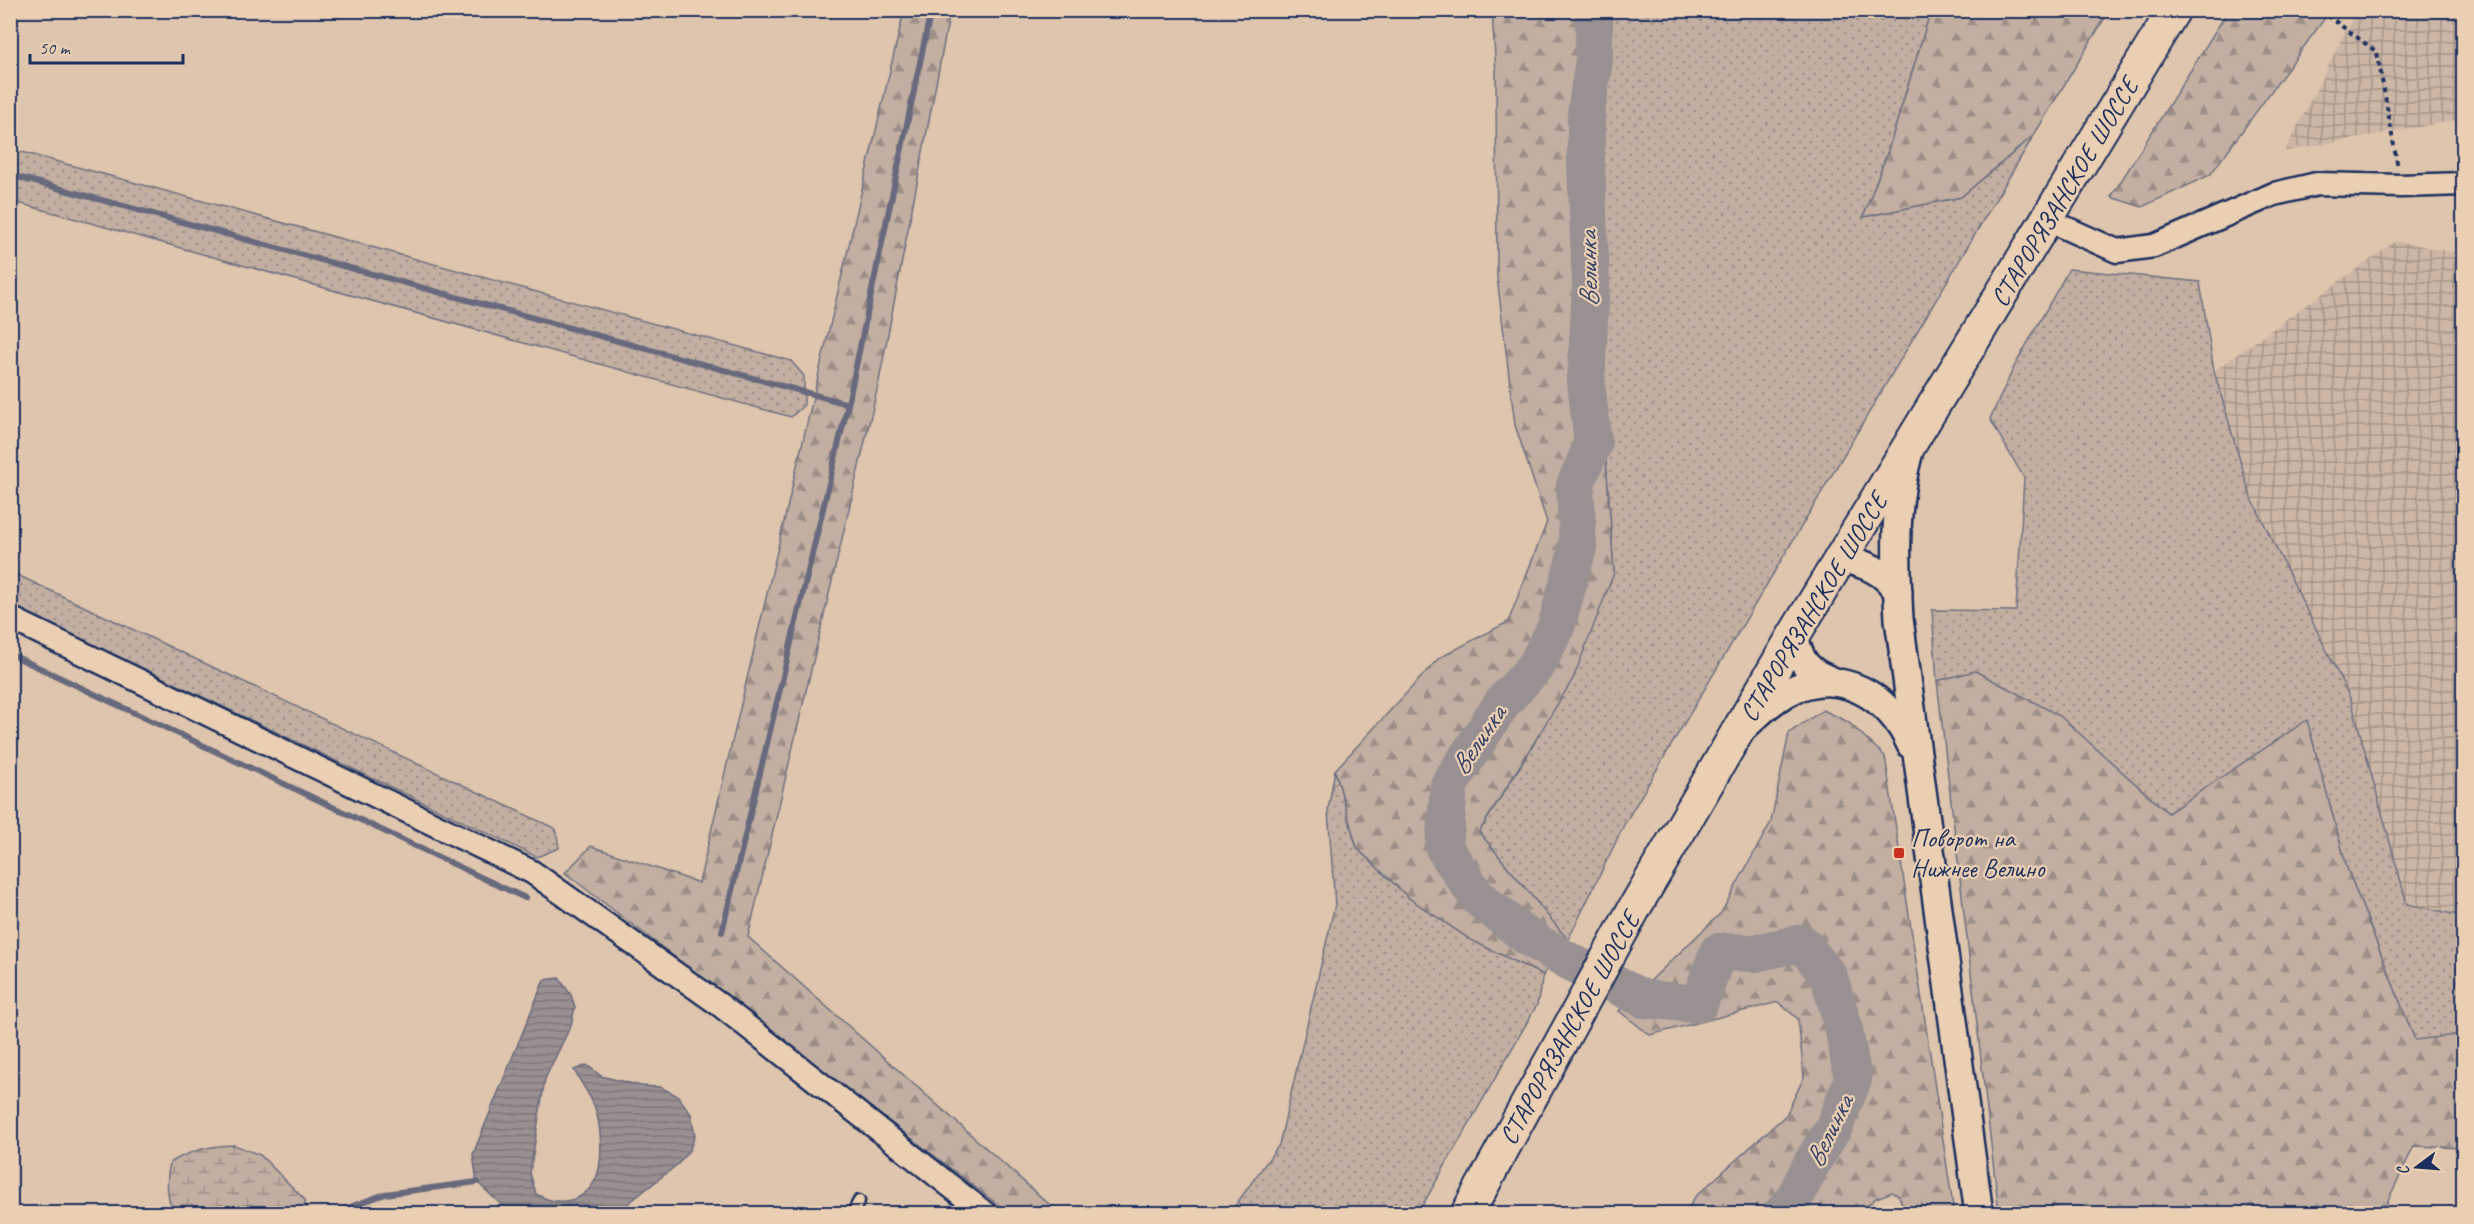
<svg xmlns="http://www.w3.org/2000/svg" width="2474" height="1224" font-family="Caveat,sans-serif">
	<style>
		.industrial { fill: url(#industrial-grid) }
		.grass { fill: url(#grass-dots); stroke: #6e6f80; stroke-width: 1.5 }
		.forest { fill: url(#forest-firs); stroke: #6e6f80; stroke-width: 1.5 }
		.wetland { fill: url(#wetland-marsh); stroke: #6e6f80; stroke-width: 1.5 }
		.water { fill: url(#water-rules); stroke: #67697d; stroke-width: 1.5 }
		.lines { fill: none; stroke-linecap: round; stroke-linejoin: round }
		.stream { stroke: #67697d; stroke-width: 6 }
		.river { stroke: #999091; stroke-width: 38 }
		.service-casing { stroke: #1b2f5e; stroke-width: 15 }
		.minor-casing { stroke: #1b2f5e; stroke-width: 27 }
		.tertiary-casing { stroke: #1b2f5e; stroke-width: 32 }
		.secondary-casing { stroke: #1b2f5e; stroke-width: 36 }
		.path { stroke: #1b2f5e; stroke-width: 4; stroke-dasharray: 4.5 4.5; stroke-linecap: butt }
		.service { stroke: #ebcfb2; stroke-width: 10 }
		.minor { stroke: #ebcfb2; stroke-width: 22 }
		.tertiary { stroke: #ebcfb2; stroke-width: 27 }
		.secondary { stroke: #ebcfb2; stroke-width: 32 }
		.poi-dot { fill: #c8321e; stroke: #ebcfb2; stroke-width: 2 }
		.labels { text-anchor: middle; stroke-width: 4.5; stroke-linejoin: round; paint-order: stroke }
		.street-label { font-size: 26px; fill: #1b2f5e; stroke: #ebcfb2 }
		.poi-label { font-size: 26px; fill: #1b2f5e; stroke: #ebcfb2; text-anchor: start }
		.water-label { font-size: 27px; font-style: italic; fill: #344268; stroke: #ebcfb2 }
	</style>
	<defs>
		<pattern id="industrial-grid" width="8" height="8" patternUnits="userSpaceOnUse" patternTransform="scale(1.5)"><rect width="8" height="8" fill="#ccb7a6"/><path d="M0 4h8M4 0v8" fill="none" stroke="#a5958a"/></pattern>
		<pattern id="grass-dots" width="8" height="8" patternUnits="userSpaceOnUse" patternTransform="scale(1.5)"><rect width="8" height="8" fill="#c2afa2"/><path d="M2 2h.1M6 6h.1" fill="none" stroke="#9d8f87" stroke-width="1.8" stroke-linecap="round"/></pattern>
		<pattern id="forest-firs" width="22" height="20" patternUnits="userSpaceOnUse" patternTransform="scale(1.5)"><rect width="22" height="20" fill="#c2afa2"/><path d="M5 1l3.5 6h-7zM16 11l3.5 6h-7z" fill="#9d8f87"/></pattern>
		<pattern id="wetland-marsh" width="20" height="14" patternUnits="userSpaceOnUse" patternTransform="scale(1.5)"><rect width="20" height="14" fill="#c2afa2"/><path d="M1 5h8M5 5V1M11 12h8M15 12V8" fill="none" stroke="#9d8f87"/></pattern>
		<pattern id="water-rules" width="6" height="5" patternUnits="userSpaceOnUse" patternTransform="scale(1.5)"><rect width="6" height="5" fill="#999091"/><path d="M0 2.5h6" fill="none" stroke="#7c767a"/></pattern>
	</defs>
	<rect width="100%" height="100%" fill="#dec5ad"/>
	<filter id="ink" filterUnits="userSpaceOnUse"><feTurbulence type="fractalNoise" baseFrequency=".0167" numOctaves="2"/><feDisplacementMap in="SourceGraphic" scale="12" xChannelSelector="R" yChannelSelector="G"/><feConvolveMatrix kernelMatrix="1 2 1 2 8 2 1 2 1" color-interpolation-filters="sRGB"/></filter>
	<g filter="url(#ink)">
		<g class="industrial">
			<path d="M 2356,11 L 2463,11 L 2463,119 L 2285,151 Z"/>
			<path d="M 2396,241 L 2463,254 L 2463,916 L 2407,904 L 2351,700 L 2250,495 L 2214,371 Z"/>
		</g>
		<g class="grass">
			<path d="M 1598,11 L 1933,11 L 1928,20 L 1888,151 L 1864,217 L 1961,197 L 2034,135 L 1625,823 L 1568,940 L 1479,832 L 1533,746 L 1614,573 L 1599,361 Z"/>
			<path d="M 11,149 L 791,361 L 804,376 L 804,405 L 791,417 L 11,201 Z"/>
			<path d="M 2069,269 L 2200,282 L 2214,371 L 2250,495 L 2351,700 L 2407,904 L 2463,916 L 2463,1034 L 2415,1041 L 2347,868 L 2307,721 L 2168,813 L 2059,716 L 1975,671 L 1937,681 L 1932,610 L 2016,611 L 2024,478 L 1990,419 L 2014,367 Z"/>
			<path d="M 11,572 L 556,829 L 559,848 L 537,857 L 11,605 Z"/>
			<path d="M 1335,770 L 1357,848 L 1409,898 L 1471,940 L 1543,975 L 1537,1005 L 1418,1213 L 1229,1214 L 1279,1145 L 1335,905 L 1328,810 Z"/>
		</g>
		<g class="forest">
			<path d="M 904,11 L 950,11 L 878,386 L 748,937 L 1059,1213 L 1009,1213 L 565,873 L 591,846 L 699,883 Z"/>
			<path d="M 1492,11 L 1598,11 L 1599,361 L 1614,573 L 1573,679 L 1479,832 L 1568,940 L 1543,975 L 1471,940 L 1409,898 L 1357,848 L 1335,770 L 1439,658 L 1508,622 L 1547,522 L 1515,425 L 1497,277 L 1496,73 Z"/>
			<path d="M 1933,11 L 2109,11 L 2034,135 L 1961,197 L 1863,217 L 1888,151 L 1928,20 Z"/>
			<path d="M 2228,11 L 2330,11 L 2210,175 L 2142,207 L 2111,197 Z"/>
			<path d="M 1975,671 L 2060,716 L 2168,813 L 2307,720 L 2347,868 L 2415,1040 L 2463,1034 L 2463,1148 L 2414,1146 L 2382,1213 L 1999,1213 L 1937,681 Z"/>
			<path d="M 1823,710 L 1848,722 L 1885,756 L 1954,1213 L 1905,1213 L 1899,1196 L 1892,1192 L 1876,1198 L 1859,1213 L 1685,1213 L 1695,1197 L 1786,1115 L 1804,1077 L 1798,1019 L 1778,1002 L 1650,1035 L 1619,1011 L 1721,913 L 1771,822 L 1789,733 Z"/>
		</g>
		<path class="wetland" d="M 234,1145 L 260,1155 L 304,1199 L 308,1213 L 174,1213 C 166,1197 166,1180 170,1163 C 191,1150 209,1146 234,1145 Z"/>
		<path class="water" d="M 559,978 L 571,995 L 575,1007 L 571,1025 L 545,1079 L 530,1173 L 536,1194 C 556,1206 583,1204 595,1180 C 604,1164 601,1128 596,1111 C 592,1096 581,1084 574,1070 L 587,1065 L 601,1076 L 641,1086 L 660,1087 L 678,1096 L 691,1114 L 695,1135 L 690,1149 L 678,1164 L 616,1213 L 510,1213 L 477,1182 L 473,1154 L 544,980 Z"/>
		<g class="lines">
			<g class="stream">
				<path d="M 10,175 L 848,404"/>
				<path d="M 10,654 L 525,898"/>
				<path d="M 722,932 L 848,404 L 931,10"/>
				<path d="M 331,1214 L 385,1194 L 477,1182"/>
			</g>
			<path class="river" d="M 1594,10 L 1594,60 L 1586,113 L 1586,163 L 1591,285 L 1586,382 L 1593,444 L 1575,485 L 1578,548 L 1556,627 L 1536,666 L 1503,702 L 1449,785 L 1444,848 L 1478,898 L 1529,938 L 1567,960 L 1644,999 L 1699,1004 L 1718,952 L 1755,953 L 1802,943 L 1829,977 L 1843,1025 L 1853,1079 L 1834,1127 L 1813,1161 L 1792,1203 L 1781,1214"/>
			<defs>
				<path id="service" d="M 852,1214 L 859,1201"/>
				<g id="minor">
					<path d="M 2048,220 L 2117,251 L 2154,246 L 2274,194 L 2317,184 L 2401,186 L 2464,184"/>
					<path d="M 10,618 L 532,872 L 720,1005 L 986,1214"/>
				</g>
				<g id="tertiary">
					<path d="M 1908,455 C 1893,512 1896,561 1899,619 L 1979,1214"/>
					<path d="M 1841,558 C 1865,564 1884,570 1898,592"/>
					<path d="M 1794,635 C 1800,663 1807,672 1835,682"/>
					<path d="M 1745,726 C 1758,714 1771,700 1788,692 C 1839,665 1890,696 1911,745"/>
				</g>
				<path id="secondary" d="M 1467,1214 L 1635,907 L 1794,635 L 2174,10"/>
			</defs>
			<use href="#service" class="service-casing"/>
			<use href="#minor" class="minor-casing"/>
			<use href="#tertiary" class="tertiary-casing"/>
			<use href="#secondary" class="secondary-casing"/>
			<path class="path" d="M 2320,10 L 2377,52 L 2398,168"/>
			<use href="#service" class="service"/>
			<use href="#minor" class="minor"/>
			<use href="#tertiary" class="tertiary"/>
			<use href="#secondary" class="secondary"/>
		</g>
	</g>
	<rect class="poi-dot" x="1893" y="847" width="12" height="12" rx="3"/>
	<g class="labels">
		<g class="street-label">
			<text transform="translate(2064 192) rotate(-59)" y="9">СТАРОРЯЗАНСКОЕ ШОССЕ</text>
			<text transform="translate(1813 607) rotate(-59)" y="9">СТАРОРЯЗАНСКОЕ ШОССЕ</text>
			<text transform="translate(1569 1028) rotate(-61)" y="9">СТАРОРЯЗАНСКОЕ ШОССЕ</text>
		</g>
		<g class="poi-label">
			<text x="1911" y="847">Поворот на<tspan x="1911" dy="30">Нижнее Велино</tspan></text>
		</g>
		<g class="water-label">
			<text transform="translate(1588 269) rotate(-91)" y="9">Велинка</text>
			<text transform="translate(1478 740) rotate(-56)" y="9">Велинка</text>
			<text transform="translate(1829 1131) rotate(-64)" y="9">Велинка</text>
		</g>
	</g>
	<rect width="2474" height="1224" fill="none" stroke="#ebcfb2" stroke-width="36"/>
	<rect x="18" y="18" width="2438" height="1188" fill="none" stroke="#1b2f5e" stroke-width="2" filter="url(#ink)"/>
	<g transform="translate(2417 1167) rotate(254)" stroke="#ebcfb2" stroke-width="4.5" paint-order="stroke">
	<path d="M0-4.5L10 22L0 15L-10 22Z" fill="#1b2f5e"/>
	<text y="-9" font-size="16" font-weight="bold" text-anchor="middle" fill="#1b2f5e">С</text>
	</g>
	<path d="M30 54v9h153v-9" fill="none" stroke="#1b2f5e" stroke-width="3"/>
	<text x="39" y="54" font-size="18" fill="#1b2f5e" stroke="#ebcfb2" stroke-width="4.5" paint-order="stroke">50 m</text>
</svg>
